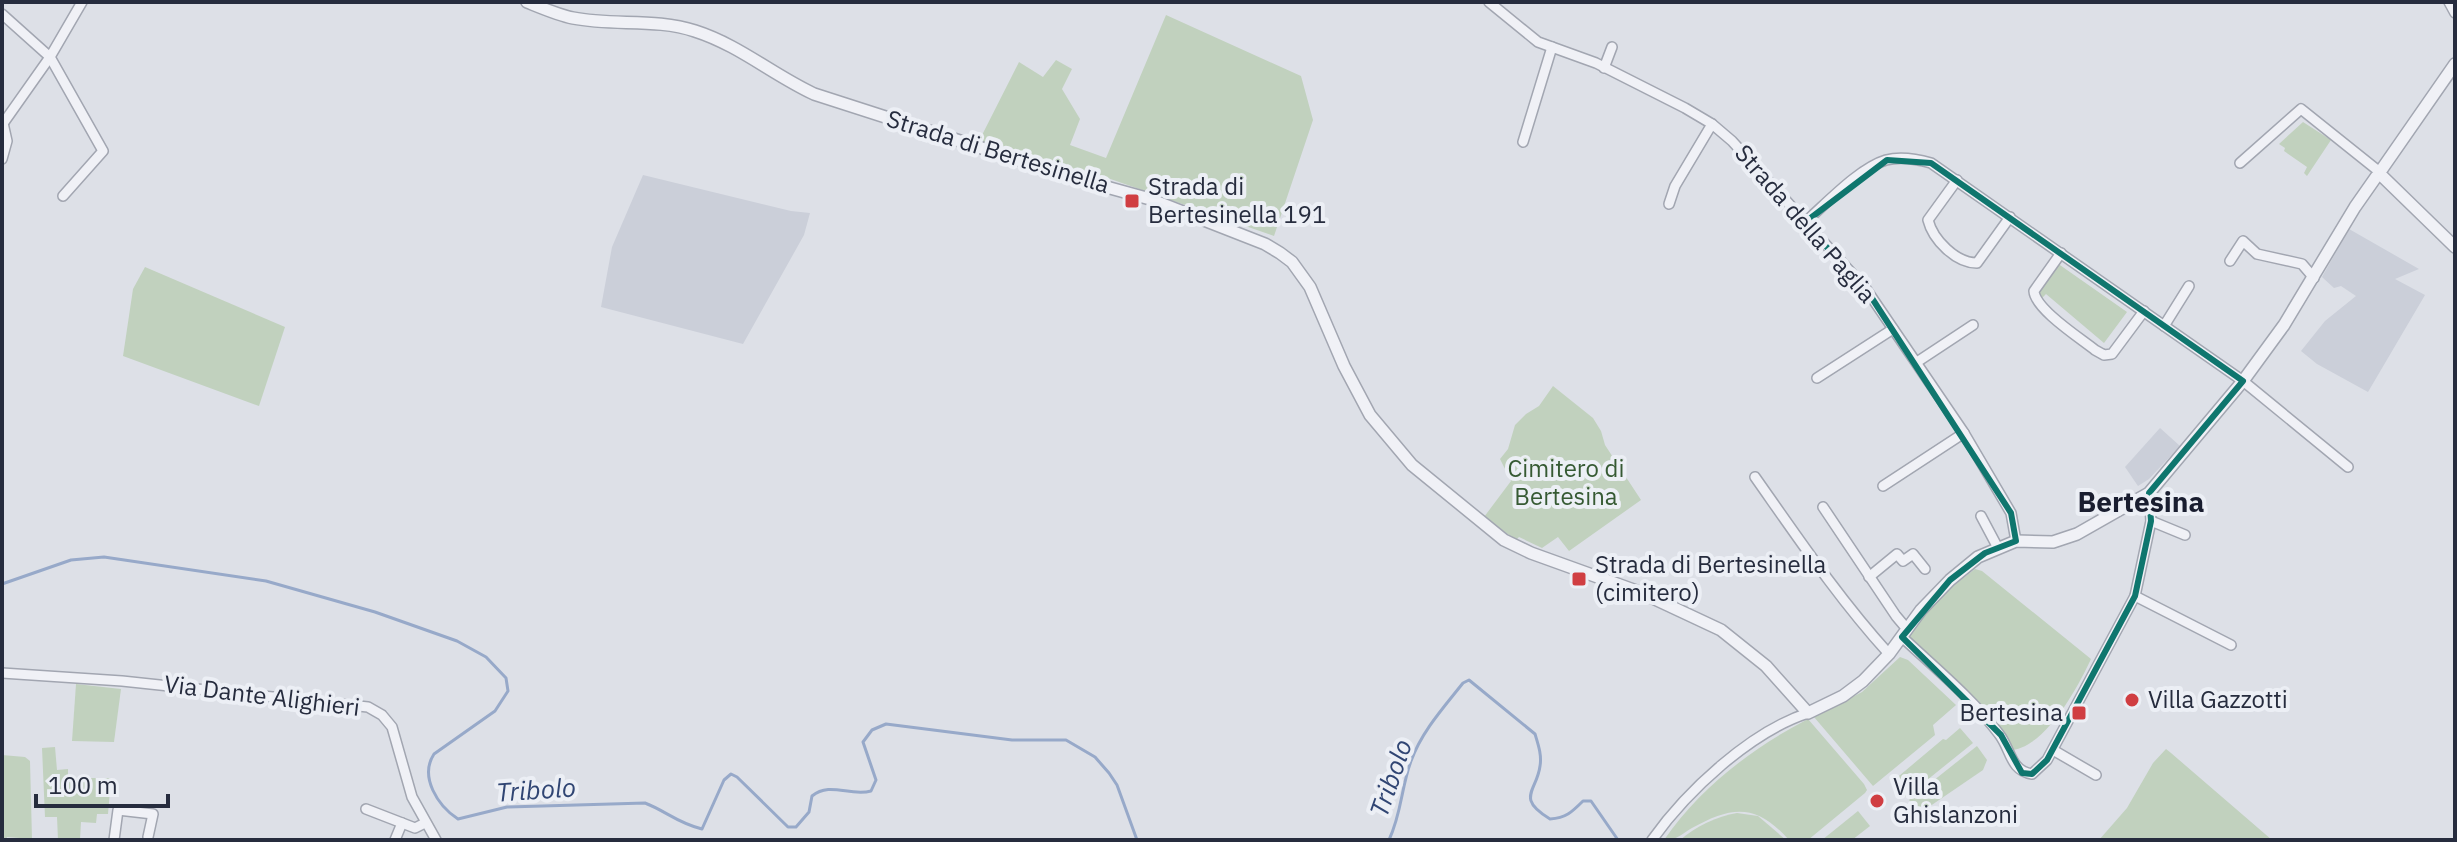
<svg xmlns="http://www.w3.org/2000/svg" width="2457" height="842" font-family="'IBM Plex Sans',sans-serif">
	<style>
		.built { fill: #cbcfd9 }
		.green { fill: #c1d1be }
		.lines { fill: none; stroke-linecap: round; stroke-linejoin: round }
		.stream { stroke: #97a9c9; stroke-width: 3 }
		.minor-casing { stroke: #a2a6b1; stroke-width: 12 }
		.tertiary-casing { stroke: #a2a6b1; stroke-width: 14 }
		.minor { stroke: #f0f1f6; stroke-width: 9 }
		.tertiary { stroke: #f0f1f6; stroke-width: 11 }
		.marked { fill: none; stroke: #0f766e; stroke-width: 6; stroke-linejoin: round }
		.poi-dot { fill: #d03e42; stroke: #eceff5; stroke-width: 3 }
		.labels { text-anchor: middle; stroke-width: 8; stroke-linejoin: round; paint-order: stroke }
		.street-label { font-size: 24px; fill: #262c3e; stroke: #eceff5 }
		.poi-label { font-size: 24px; fill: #262c3e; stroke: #eceff5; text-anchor: start }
		.park-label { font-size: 24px; fill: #365a33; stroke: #eceff5 }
		.water-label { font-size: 26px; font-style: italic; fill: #304573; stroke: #eceff5 }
		.quarter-label { font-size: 28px; font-weight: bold; fill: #191d2f; stroke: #eceff5 }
	</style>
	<rect width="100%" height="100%" fill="#dde0e7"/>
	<g class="built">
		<path d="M 643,175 L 791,211 L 810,213 L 804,235 L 743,344 L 601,307 L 612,247 Z"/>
		<path d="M 2349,229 L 2419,269 L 2395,279 L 2425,295 L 2368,392 L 2317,364 L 2301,351 L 2325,321 L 2356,296 L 2341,286 L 2334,288 L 2322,277 Z"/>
		<path d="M 2160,428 L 2180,446 L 2149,479 L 2138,486 L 2125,467 Z"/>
	</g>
	<g class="green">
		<path d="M 1166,15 L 1301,76 L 1313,120 L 1274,236 L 1099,175 L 1078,177 L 979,141 L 1019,62 L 1043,77 L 1056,60 L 1072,69 L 1062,89 L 1080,119 L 1070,145 L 1106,158 Z"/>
		<path d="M 2303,122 L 2331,140 L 2307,176 L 2304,173 L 2307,167 L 2284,151 L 2285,148 L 2279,144 Z"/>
		<path d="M 2057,263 L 2127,312 L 2104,343 L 2046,294 L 2040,300 L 2037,292 Z"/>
		<path d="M 145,267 L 285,327 L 259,406 L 123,356 L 133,289 Z"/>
		<path d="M 1553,386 L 1593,418 L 1601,431 L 1605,445 L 1641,500 L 1569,551 L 1558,537 L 1542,548 L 1519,537 L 1516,540 L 1484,517 L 1511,481 L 1500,459 L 1508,449 L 1515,425 L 1526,414 L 1539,406 Z"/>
		<path d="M 1975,569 L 1982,571 L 2091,659 C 2078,687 2044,751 2008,750 L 1907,643 C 1913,616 1953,586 1975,569 Z"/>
		<path d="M 1900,657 L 1908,660 L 1956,705 L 1933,725 L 1935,735 L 1873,786 L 1814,717 L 1862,692 Z"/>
		<path d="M 76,684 L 121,689 L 114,742 L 72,741 Z"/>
		<path d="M 1808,719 L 1864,784 L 1867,790 L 1865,793 L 1808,840 L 1789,840 C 1757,804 1733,805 1692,828 C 1681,834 1678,840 1664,840 C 1700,788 1752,748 1808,719 Z"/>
		<path d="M 1960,728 L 1973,743 L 1906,797 L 1893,781 L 1943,739 L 1946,740 Z"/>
		<path d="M 1977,746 L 1987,760 L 1983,770 L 1920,813 L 1909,800 Z"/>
		<path d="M 55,747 L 57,770 L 68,769 L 68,778 L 111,778 L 108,814 L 97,814 L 96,823 L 81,822 L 80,840 L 58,840 L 57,817 L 45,817 L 42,748 Z"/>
		<path d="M 2166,749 L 2171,753 L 2272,840 L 2099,840 L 2127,808 L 2153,763 Z"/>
		<path d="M 2,755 L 25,757 L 30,761 L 32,839 L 7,837 L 6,840 L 2,840 Z"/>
		<path d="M 1858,811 L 1870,826 L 1852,840 L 1822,840 Z"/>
		<path d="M 1737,813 L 1758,816 L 1786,840 L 1680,840 C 1695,827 1717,816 1737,813 Z"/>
	</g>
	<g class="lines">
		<g class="stream">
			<path d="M 2,584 L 71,560 L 104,557 L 266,581 L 375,612 L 457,641 L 486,657 L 506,678 L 508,691 L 495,711 L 434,754 C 419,777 438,806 458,819 L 507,807 L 645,803 C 666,811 677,823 702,829 L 724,780 L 731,774 L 737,777 L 788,827 L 796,827 L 809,812 L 812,796 C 830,781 850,797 871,791 L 876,780 L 863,742 L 872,730 L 886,724 L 1012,740 L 1066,740 L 1095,757 L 1109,773 L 1117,785 L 1137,840"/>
			<path d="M 1389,840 C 1402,812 1401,788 1411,761 C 1422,731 1444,707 1463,683 L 1469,680 L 1535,734 C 1538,744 1542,755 1540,766 C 1537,791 1515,798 1550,819 C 1566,818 1572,812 1583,801 L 1591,801 L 1618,840"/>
		</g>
		<defs>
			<g id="minor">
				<path d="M 1489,2 L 1538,42 L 1596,63 L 1685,108 L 1712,124 L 1732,141 L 1866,289 L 1964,433 L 2011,513 L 2016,541"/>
				<path d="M 2449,2 L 2455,13"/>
				<path d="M 2,14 L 50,57 L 103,151 L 63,196"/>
				<path d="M 1604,68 L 1612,47"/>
				<path d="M 2,125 L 50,57 L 82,2"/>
				<path d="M 1523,142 L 1552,47"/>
				<path d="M 2,159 L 7,141 L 3,123"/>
				<path d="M 2240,163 L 2301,109 L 2376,169"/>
				<path d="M 1957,180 L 1928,220 C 1933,240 1956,263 1977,263 L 2010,217"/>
				<path d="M 1669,204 L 1675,186 L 1712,124"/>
				<path d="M 1804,223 C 1826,204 1859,168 1886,160 C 1901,156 1917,159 1931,163 L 2243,381 L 2348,467"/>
				<path d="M 2061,253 L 2034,291 C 2035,309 2080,338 2095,350 L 2104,355 L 2112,354 L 2144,311"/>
				<path d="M 2230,261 L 2243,241 L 2257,254 L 2302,264 L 2314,278"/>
				<path d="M 2164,326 L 2189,286"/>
				<path d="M 1917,362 L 1973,325"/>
				<path d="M 1817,378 L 1893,329"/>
				<path d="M 1755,477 C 1798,538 1839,599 1889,654"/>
				<path d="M 1883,486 L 1964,433"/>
				<path d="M 1823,507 L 1896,616 L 1907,629"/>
				<path d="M 1981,516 L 1998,548"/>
				<path d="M 2151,521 L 2185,535"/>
				<path d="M 1869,577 L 1897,554 L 1903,561 L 1913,554 L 1925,569"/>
				<path d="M 2135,596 L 2231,645"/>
				<path d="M 1902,637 C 1934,667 1973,699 1999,734 C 2011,749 2010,771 2032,774 L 2047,760 L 2135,596 L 2151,521 L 2149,493"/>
				<path d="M 2,673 L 122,681 L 368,707 L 382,715 L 392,727 L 412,797 L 436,840"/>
				<path d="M 2053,750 L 2096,775"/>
				<path d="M 366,809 L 415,828 L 425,823"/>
				<path d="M 114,840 L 118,810 L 153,814 L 148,837"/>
				<path d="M 395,840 L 402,823"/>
				<path d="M 1652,840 C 1687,791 1750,732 1808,713"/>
			</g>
			<g id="tertiary">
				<path d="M 527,2 C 542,8 558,15 573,18 C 614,26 656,18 695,31 C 739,45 773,75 814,94 L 1081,180 L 1150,199 L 1265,244 L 1280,253 L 1292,262 L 1310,287 L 1344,366 L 1370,415 L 1412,465 L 1504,540 L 1531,553 L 1642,593 L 1721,630 L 1766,666 L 1808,713 L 1843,696 L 1863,681 L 1889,654 L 1921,610 L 1950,580 L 1978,557 L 2016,541 L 2053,542 L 2077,534 L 2149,493 L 2243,381 L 2284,325 L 2355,207 L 2376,177"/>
				<path d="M 2382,169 L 2455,64"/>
				<path d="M 2383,177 L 2455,247"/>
			</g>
		</defs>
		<use href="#minor" class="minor-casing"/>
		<use href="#tertiary" class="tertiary-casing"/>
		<use href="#minor" class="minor"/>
		<use href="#tertiary" class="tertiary"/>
	</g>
	<path class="marked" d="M 1887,160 L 1931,163 L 2243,381 L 2149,493 L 2151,521 L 2135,596 L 2047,760 L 2032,774 L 2022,773 L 2001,735 L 1902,637 L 1950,580 L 1985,553 L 2016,541 L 2011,513 L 1866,289 L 1804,223 Z"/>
	<g class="poi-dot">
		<rect x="1124" y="193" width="16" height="16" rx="4"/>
		<rect x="1571" y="571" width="16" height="16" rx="4"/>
		<circle cx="2132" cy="700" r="8"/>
		<rect x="2071" y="705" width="16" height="16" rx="4"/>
		<circle cx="1877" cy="801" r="8"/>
	</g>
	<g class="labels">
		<g class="street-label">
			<text transform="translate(998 152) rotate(17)" y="8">Strada di Bertesinella</text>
			<text transform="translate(1805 224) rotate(49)" y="8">Strada della Paglia</text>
			<text transform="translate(262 696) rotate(7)" y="8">Via Dante Alighieri</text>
		</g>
		<g class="poi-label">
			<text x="1148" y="195">Strada di<tspan x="1148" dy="28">Bertesinella 191</tspan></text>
			<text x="1595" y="573">Strada di Bertesinella<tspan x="1595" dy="28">(cimitero)</tspan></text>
			<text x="2148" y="708">Villa Gazzotti</text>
			<text x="2063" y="721" text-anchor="end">Bertesina</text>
			<text x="1893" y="795">Villa<tspan x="1893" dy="28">Ghislanzoni</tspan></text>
		</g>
		<g class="park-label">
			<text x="1566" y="477">Cimitero di<tspan x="1566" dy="28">Bertesina</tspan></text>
		</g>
		<g class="water-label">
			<text transform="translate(1391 778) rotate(-71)" y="9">Tribolo</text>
			<text transform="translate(536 790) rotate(-4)" y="9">Tribolo</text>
		</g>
		<g class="quarter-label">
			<text x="2141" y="512">Bertesina</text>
		</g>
	</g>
	<rect width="2457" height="842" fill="none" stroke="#262c3e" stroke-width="8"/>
	<path d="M36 794v12h132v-12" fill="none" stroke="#262c3e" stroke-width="4"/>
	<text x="48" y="794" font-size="24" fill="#262c3e" stroke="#eceff5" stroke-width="6" paint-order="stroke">100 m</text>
</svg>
